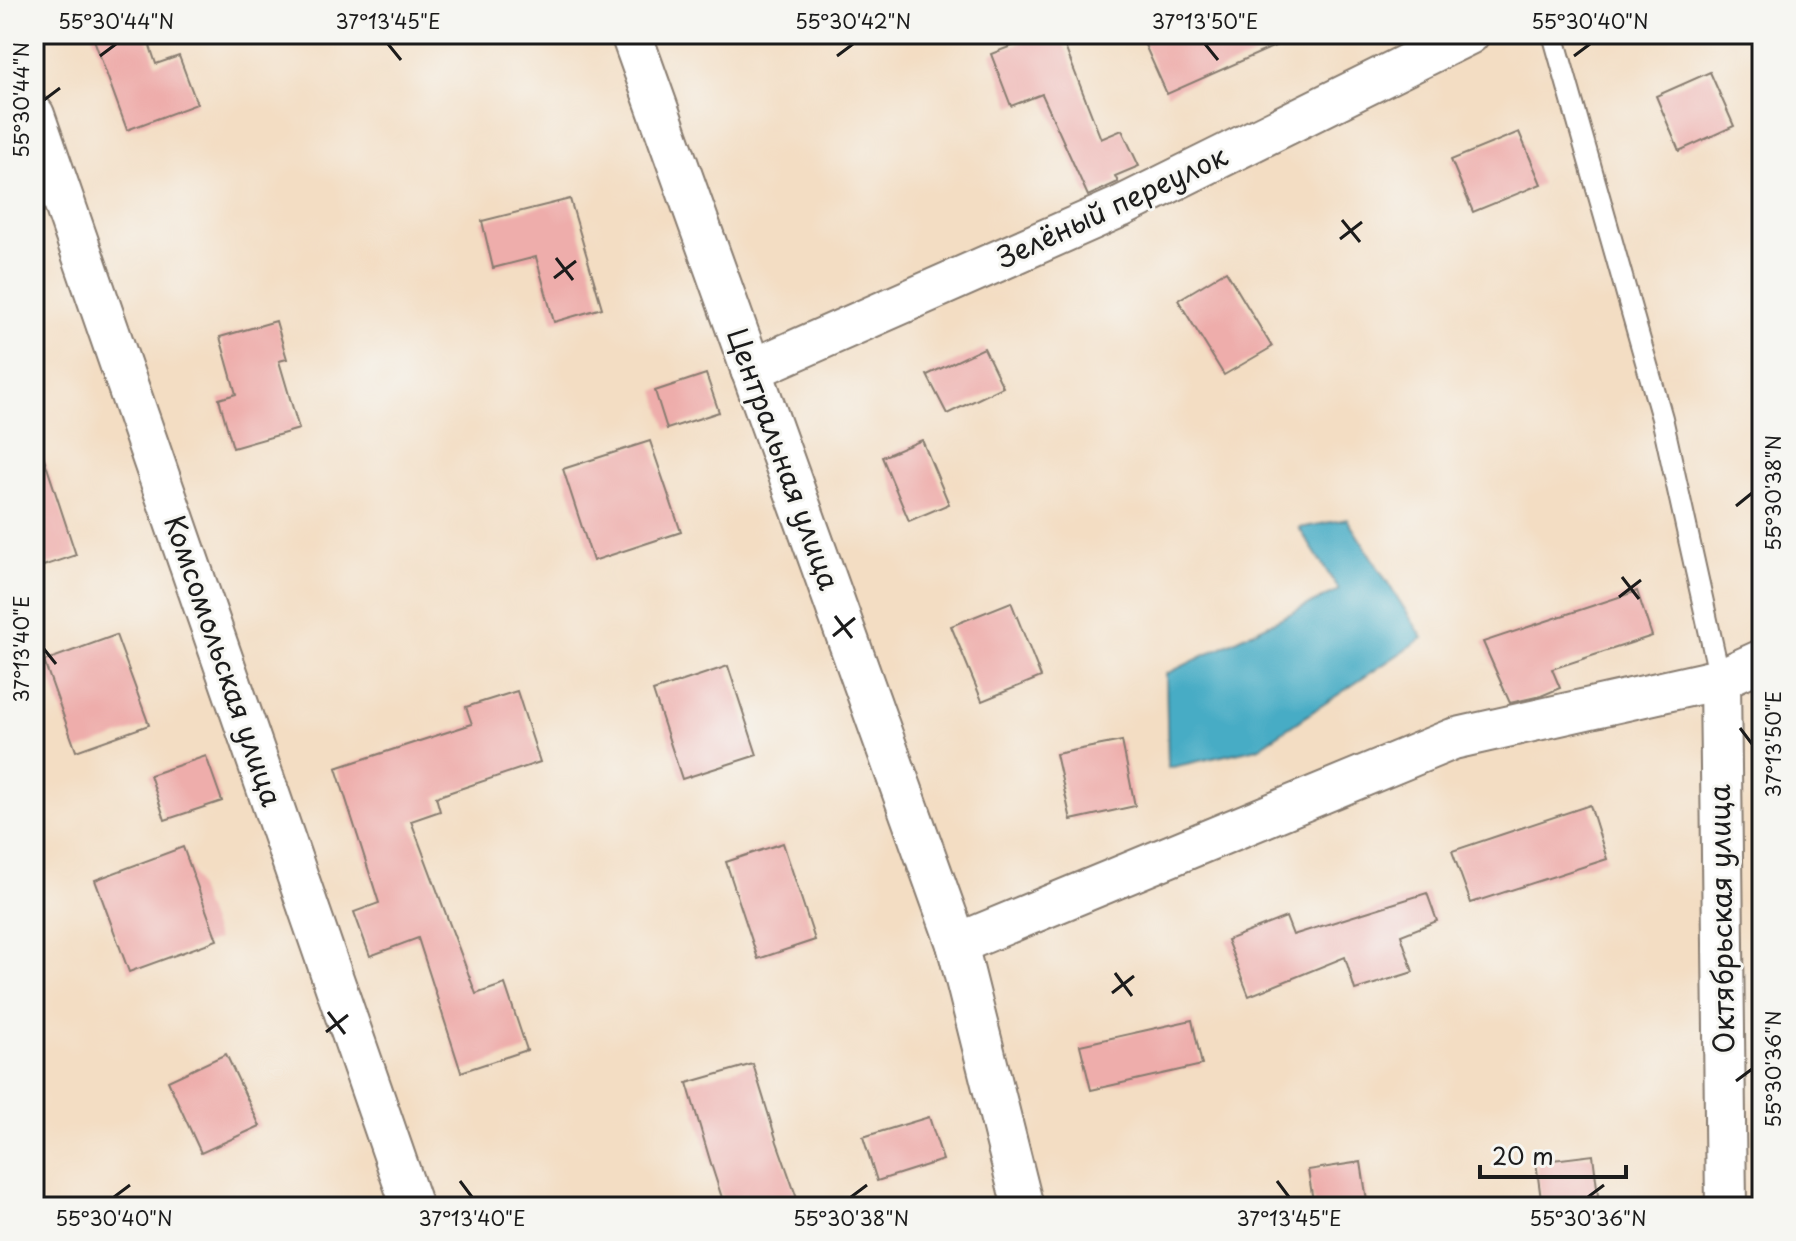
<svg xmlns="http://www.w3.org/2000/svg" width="1796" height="1241" font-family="'Playpen Sans',sans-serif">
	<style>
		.water { fill: #46acc5; stroke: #316470; stroke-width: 2 }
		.building { fill: #eeadab }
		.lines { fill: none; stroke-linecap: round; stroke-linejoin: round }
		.lane-casing { stroke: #887c70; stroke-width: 24 }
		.street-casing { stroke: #887c70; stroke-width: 44 }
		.lane { stroke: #fff; stroke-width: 20 }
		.street { stroke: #fff; stroke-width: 40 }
		.ticks { fill: none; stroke: #1c1c1c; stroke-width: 3 }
		.labels { text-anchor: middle; stroke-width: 6; stroke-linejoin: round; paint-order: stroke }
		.street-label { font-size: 28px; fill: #1c1c1c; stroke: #f6f6f2 }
		.neatline { fill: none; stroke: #1c1c1c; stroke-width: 3 }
		.ticks-label { font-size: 20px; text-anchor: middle; fill: #1c1c1c }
	</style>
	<rect width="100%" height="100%" fill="#f6f6f2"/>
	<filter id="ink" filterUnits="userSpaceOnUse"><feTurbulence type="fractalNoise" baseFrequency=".0125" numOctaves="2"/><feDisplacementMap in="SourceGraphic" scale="16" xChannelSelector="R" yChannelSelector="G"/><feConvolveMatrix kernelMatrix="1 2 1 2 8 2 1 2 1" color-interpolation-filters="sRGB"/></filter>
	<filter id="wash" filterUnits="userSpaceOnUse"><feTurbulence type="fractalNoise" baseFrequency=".006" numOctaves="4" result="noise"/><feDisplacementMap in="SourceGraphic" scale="32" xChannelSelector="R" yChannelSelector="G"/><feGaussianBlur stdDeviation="1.8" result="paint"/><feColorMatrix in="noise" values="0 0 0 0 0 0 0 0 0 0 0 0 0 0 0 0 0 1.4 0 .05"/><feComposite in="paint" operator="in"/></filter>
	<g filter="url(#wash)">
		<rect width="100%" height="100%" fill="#f3ddc3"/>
		<path class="water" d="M 1347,519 L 1423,638 L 1258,748 L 1168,768 L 1166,674 L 1339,590 L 1299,528 Z"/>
		<g id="blocks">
			<g class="building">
				<path d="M 92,34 L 146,34 L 156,64 L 179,56 L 197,104 L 127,130 Z"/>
				<path d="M 1042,34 L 1060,34 L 1101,139 L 1122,130 L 1139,166 L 1115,176 L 1118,182 L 1088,196 L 1042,94 L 1011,106 L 991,54 Z"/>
				<path d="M 1140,34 L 1302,34 L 1167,94 Z"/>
				<path d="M 1710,72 L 1734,126 L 1679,151 L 1656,96 Z"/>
				<path d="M 1519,132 L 1541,184 L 1473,212 L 1451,160 Z"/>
				<path d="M 570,199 L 602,308 L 554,322 L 536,257 L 493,268 L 482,221 Z"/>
				<path d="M 1226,271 L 1272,347 L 1224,375 L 1178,300 Z"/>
				<path d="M 276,321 L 287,359 L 279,361 L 299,429 L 233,448 L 219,399 L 236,394 L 220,337 Z"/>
				<path d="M 984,348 L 1003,387 L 947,414 L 927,375 Z"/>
				<path d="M 706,374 L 719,412 L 667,429 L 655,391 Z"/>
				<path d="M 922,440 L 949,504 L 909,521 L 882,457 Z"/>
				<path d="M 650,441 L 681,532 L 593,561 L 563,469 Z"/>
				<path d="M 42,452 L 76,555 L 34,569 L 34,453 Z"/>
				<path d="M 1637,591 L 1652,636 L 1552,669 L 1560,688 L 1541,696 L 1510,703 L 1483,642 Z"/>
				<path d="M 1011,602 L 1041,677 L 982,701 L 951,626 Z"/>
				<path d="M 116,635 L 149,725 L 76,751 L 44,661 Z"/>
				<path d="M 728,666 L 757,755 L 682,779 L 653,691 Z"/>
				<path d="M 517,691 L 540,762 L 436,797 L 440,811 L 411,821 L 476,994 L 505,984 L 527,1050 L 461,1072 L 418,938 L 370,956 L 354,912 L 379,903 L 336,768 L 472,724 L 466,707 Z"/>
				<path d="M 1122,741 L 1135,806 L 1071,820 L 1056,754 Z"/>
				<path d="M 206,756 L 222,801 L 165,820 L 150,775 Z"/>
				<path d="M 1590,805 L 1607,859 L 1471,903 L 1452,851 Z"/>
				<path d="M 783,843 L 815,940 L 758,959 L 726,862 Z"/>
				<path d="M 183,847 L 217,940 L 129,972 L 95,880 Z"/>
				<path d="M 1427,893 L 1437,921 L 1401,935 L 1413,972 L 1355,990 L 1345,957 L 1249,996 L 1227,940 L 1286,917 L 1293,935 Z"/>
				<path d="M 1192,1020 L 1202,1065 L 1091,1090 L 1080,1045 Z"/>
				<path d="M 226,1054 L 260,1126 L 201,1153 L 168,1081 Z"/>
				<path d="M 753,1064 L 777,1142 L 800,1207 L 725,1207 L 712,1167 L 687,1083 Z"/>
				<path d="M 929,1117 L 943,1160 L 877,1181 L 863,1137 Z"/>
				<path d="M 1593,1155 L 1599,1204 L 1542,1207 L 1536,1162 Z"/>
				<path d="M 1361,1162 L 1368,1207 L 1314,1207 L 1308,1170 Z"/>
			</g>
		</g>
	</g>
	<g filter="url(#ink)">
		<use href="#blocks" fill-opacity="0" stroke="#887c70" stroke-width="2"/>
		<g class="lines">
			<defs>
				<path id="lane" d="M 1553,34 L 1662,418 L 1720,679"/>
				<g id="street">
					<path d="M 631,34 L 957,944 L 1023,1207"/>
					<path d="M 34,115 L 412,1207"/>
					<path d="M 751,370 L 1120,207 L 1469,34"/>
					<path d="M 1720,679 L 1726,1207"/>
					<path d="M 957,944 L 1453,739 L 1720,679 L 1762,660"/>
				</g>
			</defs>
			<use href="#lane" class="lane-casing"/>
			<use href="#street" class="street-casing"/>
			<use href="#lane" class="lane"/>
			<use href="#street" class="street"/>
		</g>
	</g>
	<path class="ticks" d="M 388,44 L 401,60M 1205,44 L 1218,60M 100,56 L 116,44M 837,56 L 853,44M 1574,56 L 1590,44M 44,100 L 60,88M 1342,220 L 1360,242M 1340,239 L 1362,222M 556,258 L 573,280M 554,278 L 576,261M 1736,506 L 1752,493M 1622,577 L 1639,599M 1619,597 L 1641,580M 835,616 L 852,638M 833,636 L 855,618M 44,649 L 56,664M 1740,728 L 1752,744M 1115,973 L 1132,996M 1112,993 L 1134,976M 328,1012 L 345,1034M 326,1032 L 348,1015M 1736,1081 L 1752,1069M 460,1181 L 472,1197M 1277,1181 L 1289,1197M 114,1197 L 130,1185M 851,1197 L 867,1185M 1588,1197 L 1604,1185"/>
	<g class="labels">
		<g class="street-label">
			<text transform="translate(1112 207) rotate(-25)" y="10">Зелёный переулок</text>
			<text transform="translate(783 459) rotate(70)" y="10">Центральная улица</text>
			<text transform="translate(223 661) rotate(71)" y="10">Комсомольская улица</text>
			<text transform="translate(1722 919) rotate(-91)" y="10">Октябрьская улица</text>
		</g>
	</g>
	<rect width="1796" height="1241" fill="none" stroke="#f6f6f2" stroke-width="88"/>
	<path d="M1480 1165v12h146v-12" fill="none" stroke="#1c1c1c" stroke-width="4"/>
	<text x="1492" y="1165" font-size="24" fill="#1c1c1c" stroke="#f6f6f2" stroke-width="6" paint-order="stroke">20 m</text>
	<rect x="44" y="44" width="1708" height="1153" class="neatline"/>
	<g class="ticks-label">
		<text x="116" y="29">55°30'44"N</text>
		<text x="388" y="29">37°13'45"E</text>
		<text x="853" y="29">55°30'42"N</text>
		<text x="1205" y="29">37°13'50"E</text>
		<text x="1590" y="29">55°30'40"N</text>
		<text transform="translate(22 100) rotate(-90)" y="7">55°30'44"N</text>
		<text transform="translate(1774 493) rotate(-90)" y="7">55°30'38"N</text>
		<text transform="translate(22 649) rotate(-90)" y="7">37°13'40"E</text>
		<text transform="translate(1774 744) rotate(-90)" y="7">37°13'50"E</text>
		<text transform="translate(1774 1069) rotate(-90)" y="7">55°30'36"N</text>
		<text x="114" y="1226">55°30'40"N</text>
		<text x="472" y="1226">37°13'40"E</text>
		<text x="851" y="1226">55°30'38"N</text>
		<text x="1289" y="1226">37°13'45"E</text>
		<text x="1588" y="1226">55°30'36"N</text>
	</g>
</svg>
